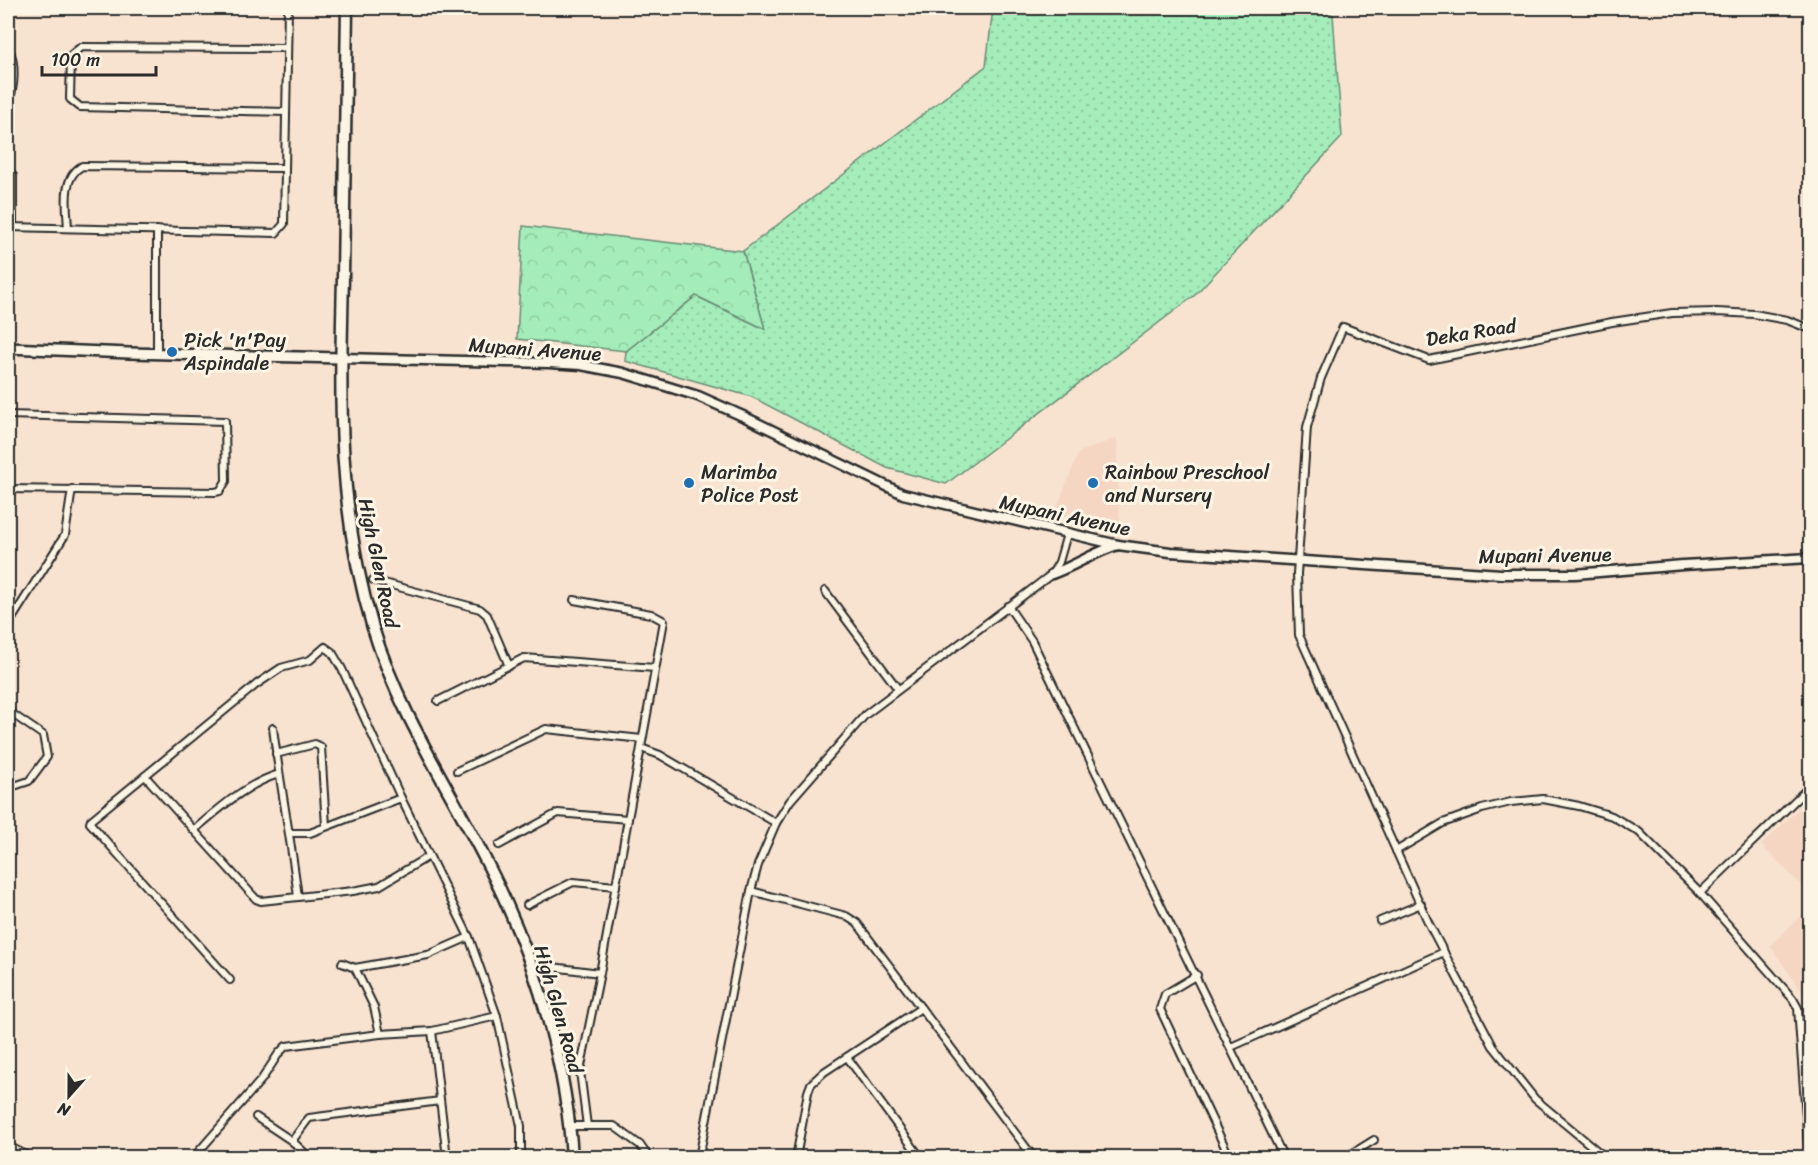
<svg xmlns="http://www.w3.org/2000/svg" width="1818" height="1165" font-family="Sriracha,sans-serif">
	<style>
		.built { fill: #f5d6c3 }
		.grass { fill: url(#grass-dots); stroke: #688c72; stroke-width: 1.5 }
		.forest { fill: url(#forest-crowns); stroke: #688c72; stroke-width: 1.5 }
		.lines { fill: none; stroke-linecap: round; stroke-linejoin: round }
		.minor-casing { stroke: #2b2b2b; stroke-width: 10 }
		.tertiary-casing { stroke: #2b2b2b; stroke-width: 13 }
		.secondary-casing { stroke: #2b2b2b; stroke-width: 14 }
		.primary-casing { stroke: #2b2b2b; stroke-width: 15 }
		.minor { stroke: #fcf5e5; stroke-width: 6 }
		.tertiary { stroke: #fcf5e5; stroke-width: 8 }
		.secondary { stroke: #fcf5e5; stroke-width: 9 }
		.primary { stroke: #fcf5e5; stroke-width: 10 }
		.poi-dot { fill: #1f6fb2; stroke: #fcf5e5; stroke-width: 2 }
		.labels { text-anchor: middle; stroke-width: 6; stroke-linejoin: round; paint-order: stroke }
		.street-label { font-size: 20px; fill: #2b2b2b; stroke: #fcf5e5 }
		.poi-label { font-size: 20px; fill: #2b2b2b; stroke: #fcf5e5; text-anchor: start }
	</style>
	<defs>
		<pattern id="grass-dots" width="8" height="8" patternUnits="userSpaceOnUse" patternTransform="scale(1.5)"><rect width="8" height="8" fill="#a4ecba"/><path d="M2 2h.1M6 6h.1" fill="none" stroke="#8dcba0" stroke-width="1.8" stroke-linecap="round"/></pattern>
		<pattern id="forest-crowns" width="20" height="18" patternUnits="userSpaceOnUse" patternTransform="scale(1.5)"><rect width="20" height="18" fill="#a4ecba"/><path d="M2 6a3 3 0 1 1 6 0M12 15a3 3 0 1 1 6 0" fill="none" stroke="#8dcba0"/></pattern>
	</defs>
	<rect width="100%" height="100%" fill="#f8e3d1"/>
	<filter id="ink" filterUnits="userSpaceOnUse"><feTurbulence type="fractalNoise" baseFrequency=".0167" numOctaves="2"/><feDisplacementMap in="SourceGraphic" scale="12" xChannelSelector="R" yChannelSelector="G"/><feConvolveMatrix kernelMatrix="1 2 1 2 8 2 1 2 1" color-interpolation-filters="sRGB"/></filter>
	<g filter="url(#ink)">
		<g class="built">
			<path d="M 1117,438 L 1120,529 L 1054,514 L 1079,452 Z"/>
			<path d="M 1810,798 L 1810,894 L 1761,845 Z"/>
			<path d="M 1810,907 L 1810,1011 L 1810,1003 L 1770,946 Z"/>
		</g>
		<path class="grass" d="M 993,8 L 1316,8 L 1333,15 L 1342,137 L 1194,296 L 946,484 L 887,468 L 752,397 L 625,361 L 626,351 L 696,296 L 765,329 L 743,251 L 986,66 Z"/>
		<path class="forest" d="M 523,226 L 743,251 L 765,329 L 696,296 L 626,351 L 517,339 Z"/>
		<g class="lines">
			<defs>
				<g id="minor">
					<path d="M 8,48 C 16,60 15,89 8,101"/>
					<path d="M 286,112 L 80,107 L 70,99 L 71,55 L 81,47 L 287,48"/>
					<path d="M 8,169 L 13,176 L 13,227"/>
					<path d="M 8,227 L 276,233 L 284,224 L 288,8"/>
					<path d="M 68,228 C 67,207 61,178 82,166 L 285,168"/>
					<path d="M 157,353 L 157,230"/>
					<path d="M 8,415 L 225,421 L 226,481 L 220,491 L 215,492 L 8,489"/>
					<path d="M 373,580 L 480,609 L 487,615 L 509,666"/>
					<path d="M 825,591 L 898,689"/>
					<path d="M 574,600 L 651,614 L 664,621 L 600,973 L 580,1071 L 587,1126"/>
					<path d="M 1008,606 L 1032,641 L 1284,1158"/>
					<path d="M 8,625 L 65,535 L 72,489"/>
					<path d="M 438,701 L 524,658 L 655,668"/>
					<path d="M 8,711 L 43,735 L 47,757 L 29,781 L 8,788"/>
					<path d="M 641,748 L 660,755 L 776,823"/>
					<path d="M 276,754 L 315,744 L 321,747 L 326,826"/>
					<path d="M 457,771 L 546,729 L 642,739"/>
					<path d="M 145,776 L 256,899 L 261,901 L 298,897 C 291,840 280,784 273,728"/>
					<path d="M 194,830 C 220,808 246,784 279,774"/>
					<path d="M 290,833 L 310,833 L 401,798"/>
					<path d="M 499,845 L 558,813 L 628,819"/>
					<path d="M 1396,851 L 1443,823 L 1482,809 L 1511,802 L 1543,799 L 1579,806 L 1612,816 L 1639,832 L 1700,893 L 1793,999 L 1798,1008 L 1809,1158"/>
					<path d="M 751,891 L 846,916 L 857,923 L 1034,1158"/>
					<path d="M 1700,893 L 1810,786"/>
					<path d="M 298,897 L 353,891 L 379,886 L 429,856"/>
					<path d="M 527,905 L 573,882 L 616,886"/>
					<path d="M 1380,921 L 1421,904"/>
					<path d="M 342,963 L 355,968 L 428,955 L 469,937"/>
					<path d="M 552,967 L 600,973"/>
					<path d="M 355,968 L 374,1007 L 380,1034"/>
					<path d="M 1197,975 L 1165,994 L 1160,1009 L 1230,1158"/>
					<path d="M 230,980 L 90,823 L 91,820 L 257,684 L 281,668 L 310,660 L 325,647 L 332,652 L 342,669 L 401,798 L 469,937 L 497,1016 L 521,1126 L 521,1158"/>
					<path d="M 432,1031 L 447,1158"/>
					<path d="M 1231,1047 L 1444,952"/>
					<path d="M 847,1057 L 921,1158"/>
					<path d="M 256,1117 L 292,1141"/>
					<path d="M 569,1126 L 614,1126 L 640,1145 L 649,1158"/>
					<path d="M 8,1146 L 32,1158"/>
					<path d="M 193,1158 L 262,1079 L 279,1053 L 286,1046 L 380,1034 L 432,1031 L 497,1016"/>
					<path d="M 310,1158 L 292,1141 L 309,1118 L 440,1101"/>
					<path d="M 699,1158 L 751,891 L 758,865 L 776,823 L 790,801 L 865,715 L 1052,574 L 1059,562 L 1067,534"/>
					<path d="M 796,1158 L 808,1092 L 811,1084 L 824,1072 L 921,1008"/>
					<path d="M 1345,1158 L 1374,1140"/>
					<path d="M 1606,1158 L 1535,1099 L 1493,1046 L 1429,924 L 1299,635 L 1297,574 L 1307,427 L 1321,378 L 1343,327 L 1429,360 L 1612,322 L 1672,313 L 1717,312 L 1754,314 L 1787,320 L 1810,329"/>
				</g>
				<g id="tertiary">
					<path d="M 341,358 L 549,363 L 581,365 L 623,373 L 698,396 L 745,417 L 903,494 L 1118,545 L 1170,552 L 1501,574 L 1575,574 L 1683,565 L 1810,558"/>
					<path d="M 1052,574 C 1075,566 1094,552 1118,545"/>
				</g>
				<path id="secondary" d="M 8,348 L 129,353 L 341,358"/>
				<path id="primary" d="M 347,8 C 346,97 344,187 343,277 C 340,400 337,509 373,628 C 402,724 463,807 504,898 C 540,977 567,1070 572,1158"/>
			</defs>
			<use href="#minor" class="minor-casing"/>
			<use href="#tertiary" class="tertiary-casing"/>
			<use href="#secondary" class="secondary-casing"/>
			<use href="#primary" class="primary-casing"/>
			<use href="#minor" class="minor"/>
			<use href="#tertiary" class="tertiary"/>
			<use href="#secondary" class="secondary"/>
			<use href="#primary" class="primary"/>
		</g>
	</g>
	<g class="poi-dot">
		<circle cx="172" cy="352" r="6"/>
		<circle cx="689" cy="483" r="6"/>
		<circle cx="1093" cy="483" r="6"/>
	</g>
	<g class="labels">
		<g class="street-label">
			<text transform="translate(1471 332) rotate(-9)" y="7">Deka Road</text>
			<text transform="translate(535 349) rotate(4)" y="7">Mupani Avenue</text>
			<text transform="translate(1065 515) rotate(12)" y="7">Mupani Avenue</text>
			<text transform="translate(1545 555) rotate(-1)" y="7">Mupani Avenue</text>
			<text transform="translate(379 563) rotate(78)" y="7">High Glen Road</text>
			<text transform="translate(559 1009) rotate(74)" y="7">High Glen Road</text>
		</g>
		<g class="poi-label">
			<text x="184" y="347">Pick 'n'Pay<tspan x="184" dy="23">Aspindale</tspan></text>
			<text x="701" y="479">Marimba<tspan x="701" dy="23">Police Post</tspan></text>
			<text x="1105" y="479">Rainbow Preschool<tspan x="1105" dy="23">and Nursery</tspan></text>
		</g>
	</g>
	<rect width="1818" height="1165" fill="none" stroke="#fcf5e5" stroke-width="30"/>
	<rect x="15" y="15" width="1788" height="1135" fill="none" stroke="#2b2b2b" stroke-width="2" filter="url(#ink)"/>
	<g transform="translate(69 1096) rotate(201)" stroke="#fcf5e5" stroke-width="4.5" paint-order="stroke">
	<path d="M0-4.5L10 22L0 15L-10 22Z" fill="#2b2b2b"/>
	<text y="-9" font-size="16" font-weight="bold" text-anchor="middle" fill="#2b2b2b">N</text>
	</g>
	<path d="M42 66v9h114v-9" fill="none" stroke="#2b2b2b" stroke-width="3"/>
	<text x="51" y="66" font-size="18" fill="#2b2b2b" stroke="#fcf5e5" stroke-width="4.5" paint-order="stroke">100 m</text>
</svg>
